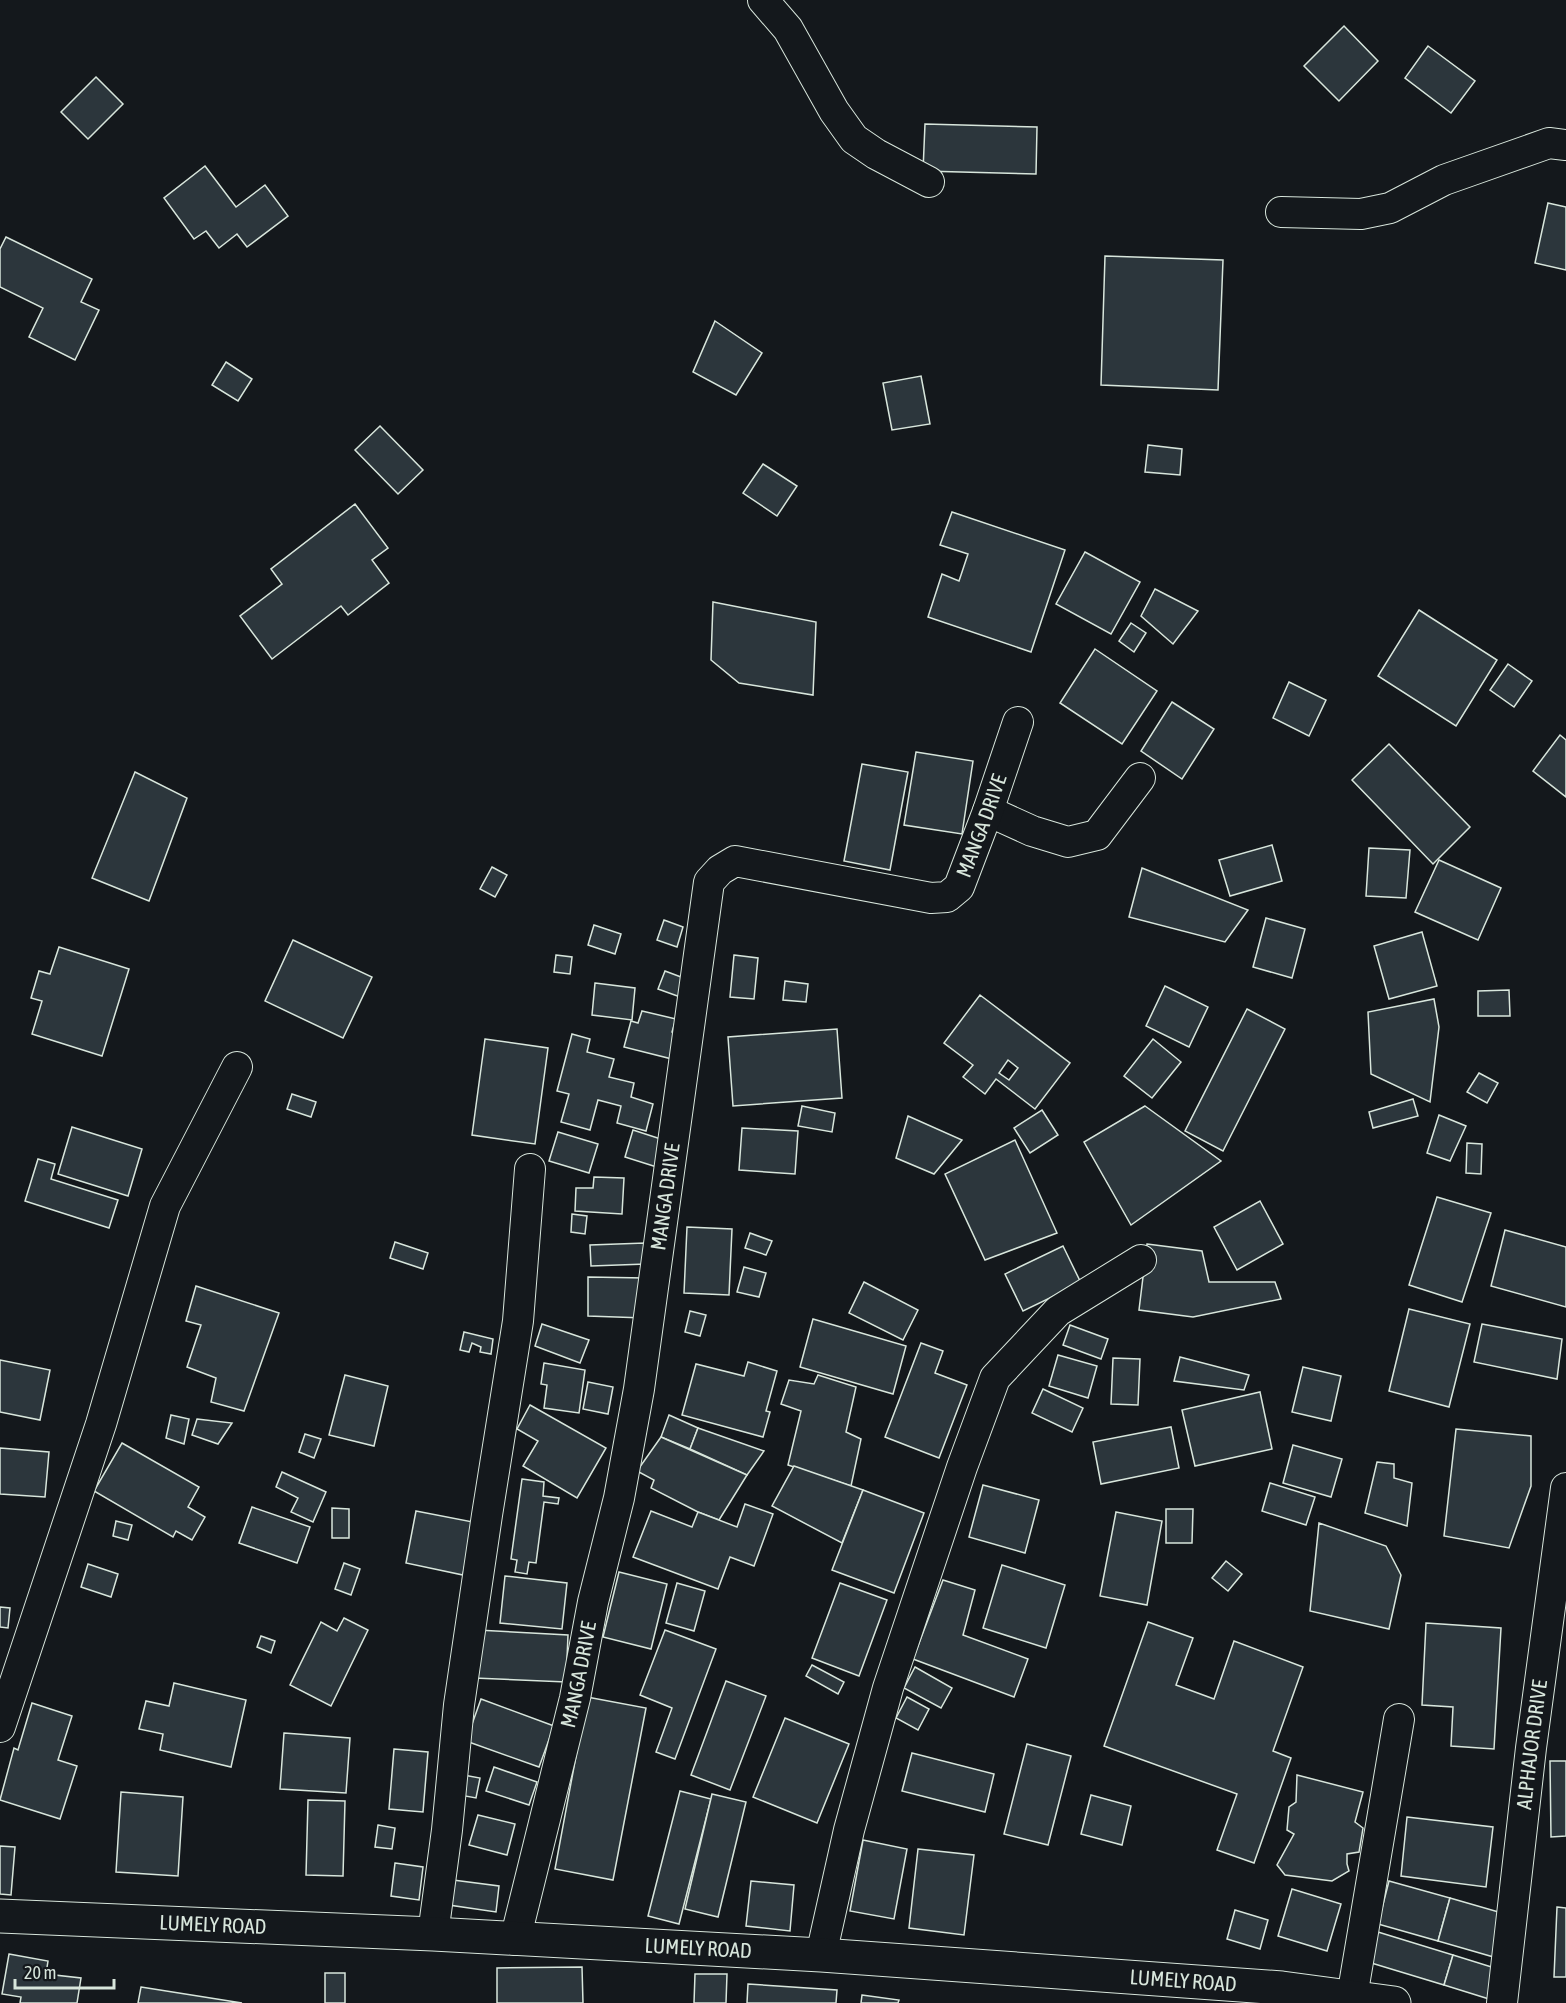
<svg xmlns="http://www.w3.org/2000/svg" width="1566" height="2003" font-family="'Asap Condensed',sans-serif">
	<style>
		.building { fill: #2c363c; stroke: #d8e6dc; stroke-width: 1.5; fill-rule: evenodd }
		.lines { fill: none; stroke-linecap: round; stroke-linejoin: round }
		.minor-casing { stroke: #d8e6dc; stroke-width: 32 }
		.tertiary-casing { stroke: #d8e6dc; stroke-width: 35 }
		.minor { stroke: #14181c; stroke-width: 30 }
		.tertiary { stroke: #14181c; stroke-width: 33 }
		.labels { text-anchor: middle; stroke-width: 4.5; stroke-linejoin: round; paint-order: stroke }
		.street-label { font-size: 21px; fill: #d8e6dc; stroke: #14181c }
	</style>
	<rect width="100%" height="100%" fill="#14181c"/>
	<g class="building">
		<path d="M 1344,26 L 1378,61 L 1339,101 L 1304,66 Z"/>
		<path d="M 1428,46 L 1475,81 L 1451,113 L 1405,78 Z"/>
		<path d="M 96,77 L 123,104 L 88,139 L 61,112 Z"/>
		<path d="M 925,124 L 1037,127 L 1036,174 L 923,171 Z"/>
		<path d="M 205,166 L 236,207 L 265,185 L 288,216 L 247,247 L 237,234 L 219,248 L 206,231 L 194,239 L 164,198 Z"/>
		<path d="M 1548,203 L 1566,207 L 1566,270 L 1535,263 Z"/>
		<path d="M 6,237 L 92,279 L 81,302 L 99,310 L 75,360 L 29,337 L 43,308 L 0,287 L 0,249 Z"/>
		<path d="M 1105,256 L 1223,260 L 1218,390 L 1101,385 Z"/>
		<path d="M 715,321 L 762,353 L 736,395 L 693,372 Z"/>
		<path d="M 226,362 L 252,379 L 238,401 L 212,385 Z"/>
		<path d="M 921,376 L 930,424 L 892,430 L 883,383 Z"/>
		<path d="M 380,426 L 423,470 L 398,494 L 355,450 Z"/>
		<path d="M 1148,445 L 1182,449 L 1180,475 L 1145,472 Z"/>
		<path d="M 763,464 L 797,486 L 777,516 L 743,493 Z"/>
		<path d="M 355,504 L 388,548 L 372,560 L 389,583 L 348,615 L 341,606 L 272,659 L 240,616 L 282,584 L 271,569 Z"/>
		<path d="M 952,512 L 1065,550 L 1031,652 L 928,617 L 942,574 L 959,581 L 968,554 L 940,545 Z"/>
		<path d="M 1085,552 L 1140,582 L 1111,634 L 1056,604 Z"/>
		<path d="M 1155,589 L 1198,611 L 1173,644 L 1141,616 Z"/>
		<path d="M 713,602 L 816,622 L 813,695 L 739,683 L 711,660 Z"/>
		<path d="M 1419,610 L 1497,660 L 1456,726 L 1378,676 Z"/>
		<path d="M 1131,623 L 1146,633 L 1134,652 L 1119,641 Z"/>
		<path d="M 1095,649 L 1157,691 L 1122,744 L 1060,703 Z"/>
		<path d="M 1508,664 L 1532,681 L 1514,707 L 1490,690 Z"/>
		<path d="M 1289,682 L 1326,700 L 1309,736 L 1273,718 Z"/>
		<path d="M 1172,702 L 1214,729 L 1182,779 L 1141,751 Z"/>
		<path d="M 1560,735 L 1566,740 L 1566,797 L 1533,771 Z"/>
		<path d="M 1389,744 L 1470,827 L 1433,864 L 1352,780 Z"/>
		<path d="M 916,752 L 973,761 L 962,834 L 904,825 Z"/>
		<path d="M 862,764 L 908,772 L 890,870 L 844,861 Z"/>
		<path d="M 135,772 L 187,798 L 149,901 L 92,878 Z"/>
		<path d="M 1272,845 L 1282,881 L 1230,896 L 1219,860 Z"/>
		<path d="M 1369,848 L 1410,850 L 1406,898 L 1366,896 Z"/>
		<path d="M 1439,860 L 1501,888 L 1478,940 L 1415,912 Z"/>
		<path d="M 492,867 L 507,875 L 495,897 L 480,889 Z"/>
		<path d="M 1142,868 L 1248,910 L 1225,942 L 1129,917 Z"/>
		<path d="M 1266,918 L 1305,929 L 1292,978 L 1253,967 Z"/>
		<path d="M 664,920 L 683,927 L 677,947 L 657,940 Z"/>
		<path d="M 594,925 L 621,934 L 615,954 L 588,945 Z"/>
		<path d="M 1422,932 L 1437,986 L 1389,999 L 1374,946 Z"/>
		<path d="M 293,940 L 372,977 L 343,1038 L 265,1001 Z"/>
		<path d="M 59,947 L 129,969 L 102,1056 L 32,1034 L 42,1001 L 31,998 L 39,971 L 50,974 Z"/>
		<path d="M 556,955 L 572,957 L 570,974 L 554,972 Z"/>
		<path d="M 734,955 L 758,958 L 754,999 L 730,997 Z"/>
		<path d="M 665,971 L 689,980 L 683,998 L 658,989 Z"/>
		<path d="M 785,981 L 808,984 L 806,1002 L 783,1000 Z"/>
		<path d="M 595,983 L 635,988 L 632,1020 L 592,1015 Z"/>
		<path d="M 1165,986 L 1208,1007 L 1189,1047 L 1146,1026 Z"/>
		<path d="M 1509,990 L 1510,1016 L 1478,1016 L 1478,991 Z"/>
		<path d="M 980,995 L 1070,1063 L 1035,1109 L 996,1079 L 985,1094 L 963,1077 L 973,1065 L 944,1043 ZM 1008,1060 L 1018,1068 L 1009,1080 L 999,1073 Z"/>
		<path d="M 1434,999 L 1439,1027 L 1430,1102 L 1371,1074 L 1368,1012 Z"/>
		<path d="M 1247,1009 L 1285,1029 L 1223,1151 L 1185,1131 Z"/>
		<path d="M 642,1011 L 676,1019 L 672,1032 L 679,1034 L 672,1059 L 624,1047 L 631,1021 L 638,1023 Z"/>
		<path d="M 837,1029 L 842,1098 L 733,1106 L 728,1037 Z"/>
		<path d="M 572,1034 L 590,1039 L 587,1052 L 614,1059 L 609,1077 L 634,1083 L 631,1097 L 653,1104 L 646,1131 L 617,1123 L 621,1106 L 598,1100 L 590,1130 L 561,1122 L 569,1094 L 557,1091 Z"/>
		<path d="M 485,1039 L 548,1048 L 535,1144 L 472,1135 Z"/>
		<path d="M 1153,1039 L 1181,1062 L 1152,1098 L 1124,1076 Z"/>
		<path d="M 1479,1073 L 1498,1083 L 1487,1103 L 1467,1092 Z"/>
		<path d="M 292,1094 L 316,1102 L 311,1117 L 287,1109 Z"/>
		<path d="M 1413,1099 L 1418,1116 L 1373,1128 L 1369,1112 Z"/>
		<path d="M 802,1106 L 835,1113 L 832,1132 L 798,1126 Z"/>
		<path d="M 1145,1106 L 1221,1161 L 1131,1225 L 1084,1142 Z"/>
		<path d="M 1042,1110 L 1058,1135 L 1030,1153 L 1014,1128 Z"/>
		<path d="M 1439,1115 L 1466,1126 L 1450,1161 L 1427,1153 Z"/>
		<path d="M 908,1116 L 962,1140 L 934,1174 L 896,1158 Z"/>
		<path d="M 72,1127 L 142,1149 L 128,1196 L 58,1174 Z"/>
		<path d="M 742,1128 L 798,1131 L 795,1174 L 739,1170 Z"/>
		<path d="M 633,1130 L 670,1142 L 663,1169 L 625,1157 Z"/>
		<path d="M 558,1132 L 598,1144 L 589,1173 L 549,1161 Z"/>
		<path d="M 1015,1140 L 1057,1233 L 985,1260 L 945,1174 Z"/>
		<path d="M 1467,1143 L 1482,1144 L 1481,1174 L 1466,1173 Z"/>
		<path d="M 38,1159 L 55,1164 L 51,1179 L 118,1200 L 109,1228 L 25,1201 Z"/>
		<path d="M 594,1177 L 624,1178 L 622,1214 L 575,1211 L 576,1188 L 593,1188 Z"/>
		<path d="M 1437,1197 L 1491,1213 L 1462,1302 L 1409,1285 Z"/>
		<path d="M 1260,1201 L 1283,1244 L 1237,1270 L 1214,1227 Z"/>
		<path d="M 572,1214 L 587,1216 L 585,1234 L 571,1232 Z"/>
		<path d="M 687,1227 L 732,1229 L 729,1295 L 684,1293 Z"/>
		<path d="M 1505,1230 L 1566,1247 L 1566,1307 L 1491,1286 Z"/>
		<path d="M 750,1233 L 772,1241 L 766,1255 L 745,1248 Z"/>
		<path d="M 395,1242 L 428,1253 L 423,1269 L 390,1258 Z"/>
		<path d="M 645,1243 L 646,1264 L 591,1266 L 590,1245 Z"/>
		<path d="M 1147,1244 L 1202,1251 L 1209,1282 L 1275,1282 L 1281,1299 L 1193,1317 L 1139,1310 Z"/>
		<path d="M 1063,1246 L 1081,1283 L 1023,1311 L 1005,1274 Z"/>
		<path d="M 744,1267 L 766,1273 L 759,1297 L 737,1292 Z"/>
		<path d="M 588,1277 L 645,1278 L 644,1318 L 588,1316 Z"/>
		<path d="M 864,1282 L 918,1310 L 903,1340 L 849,1313 Z"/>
		<path d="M 196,1286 L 279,1313 L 244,1411 L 211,1402 L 216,1378 L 187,1367 L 201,1325 L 186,1321 Z"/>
		<path d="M 1409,1309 L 1470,1324 L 1449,1407 L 1389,1391 Z"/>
		<path d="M 690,1311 L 706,1315 L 700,1336 L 685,1332 Z"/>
		<path d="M 813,1319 L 906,1346 L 893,1394 L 800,1367 Z"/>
		<path d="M 542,1324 L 589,1340 L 580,1363 L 535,1346 Z"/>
		<path d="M 1482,1324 L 1562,1339 L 1557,1379 L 1474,1362 Z"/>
		<path d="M 1070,1325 L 1108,1339 L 1101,1359 L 1063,1345 Z"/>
		<path d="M 464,1332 L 493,1339 L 491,1354 L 480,1352 L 481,1347 L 472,1343 L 469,1352 L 460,1350 Z"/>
		<path d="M 921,1343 L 943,1351 L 935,1373 L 967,1385 L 939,1458 L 885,1437 Z"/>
		<path d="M 1058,1355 L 1097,1366 L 1088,1398 L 1049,1386 Z"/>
		<path d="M 1180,1357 L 1249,1375 L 1244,1390 L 1174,1381 Z"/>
		<path d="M 1113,1358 L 1140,1359 L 1138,1405 L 1111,1404 Z"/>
		<path d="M 0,1360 L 50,1370 L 40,1420 L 0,1412 Z"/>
		<path d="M 748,1362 L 777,1371 L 766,1411 L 770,1412 L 763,1437 L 682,1415 L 696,1364 L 744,1376 Z"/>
		<path d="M 544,1363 L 585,1370 L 579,1413 L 544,1408 L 547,1385 L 541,1384 Z"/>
		<path d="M 1303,1367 L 1341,1376 L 1331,1421 L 1292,1412 Z"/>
		<path d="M 345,1375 L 388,1386 L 374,1446 L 329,1435 Z"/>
		<path d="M 818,1375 L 856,1387 L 846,1432 L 861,1439 L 851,1486 L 788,1465 L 801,1411 L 781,1404 L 789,1380 L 814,1384 Z"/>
		<path d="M 588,1382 L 613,1387 L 608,1414 L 583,1409 Z"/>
		<path d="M 1043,1389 L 1083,1408 L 1072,1432 L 1032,1413 Z"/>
		<path d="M 1260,1392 L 1272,1449 L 1195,1466 L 1182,1410 Z"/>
		<path d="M 530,1405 L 606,1448 L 577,1498 L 523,1466 L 538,1441 L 517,1429 Z"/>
		<path d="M 171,1415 L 189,1419 L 184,1444 L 166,1438 Z"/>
		<path d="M 669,1415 L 698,1428 L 690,1449 L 661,1437 Z"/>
		<path d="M 197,1419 L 232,1423 L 218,1444 L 192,1435 Z"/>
		<path d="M 1171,1427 L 1179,1468 L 1101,1484 L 1093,1442 Z"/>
		<path d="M 698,1428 L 764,1451 L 747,1475 L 690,1449 Z"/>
		<path d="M 1456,1429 L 1531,1436 L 1531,1486 L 1509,1548 L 1444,1536 Z"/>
		<path d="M 305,1434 L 321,1439 L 314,1458 L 299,1452 Z"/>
		<path d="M 661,1437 L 747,1475 L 719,1520 L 698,1512 L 651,1488 L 654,1480 L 637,1471 Z"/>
		<path d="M 122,1443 L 199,1487 L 188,1507 L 205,1517 L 192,1540 L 176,1531 L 173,1537 L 94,1491 Z"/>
		<path d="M 1293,1445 L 1342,1459 L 1331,1497 L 1283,1483 Z"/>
		<path d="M 0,1448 L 49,1452 L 45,1497 L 0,1494 Z"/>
		<path d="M 1377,1462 L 1394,1464 L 1394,1478 L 1412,1483 L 1407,1526 L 1365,1513 Z"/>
		<path d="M 794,1466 L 863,1490 L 842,1543 L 772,1506 Z"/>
		<path d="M 282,1472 L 326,1492 L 313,1522 L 291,1512 L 298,1498 L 276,1487 Z"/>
		<path d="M 522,1479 L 544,1482 L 543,1496 L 559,1498 L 558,1504 L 544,1502 L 536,1563 L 529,1562 L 527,1574 L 515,1572 L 517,1560 L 511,1559 Z"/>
		<path d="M 1270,1483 L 1315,1497 L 1306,1525 L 1262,1511 Z"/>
		<path d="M 983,1485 L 1039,1500 L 1025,1553 L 969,1537 Z"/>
		<path d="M 863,1490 L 924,1513 L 894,1593 L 832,1570 Z"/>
		<path d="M 745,1504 L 773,1514 L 754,1566 L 730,1557 L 718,1589 L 633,1557 L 651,1511 L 692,1527 L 698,1512 L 737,1527 Z"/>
		<path d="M 252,1507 L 310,1527 L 297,1563 L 239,1543 Z"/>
		<path d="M 332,1508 L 349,1509 L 349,1538 L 332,1538 Z"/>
		<path d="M 1166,1509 L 1193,1509 L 1192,1543 L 1166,1543 Z"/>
		<path d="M 416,1511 L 473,1522 L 463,1575 L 406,1563 Z"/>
		<path d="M 1116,1512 L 1162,1521 L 1147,1605 L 1100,1596 Z"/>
		<path d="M 116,1521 L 132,1525 L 128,1540 L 113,1536 Z"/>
		<path d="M 1319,1523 L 1386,1546 L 1401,1575 L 1389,1629 L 1310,1611 Z"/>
		<path d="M 1226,1561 L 1242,1574 L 1228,1591 L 1212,1578 Z"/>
		<path d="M 344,1563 L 360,1569 L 351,1595 L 335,1589 Z"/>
		<path d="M 88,1564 L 118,1574 L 111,1597 L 81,1587 Z"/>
		<path d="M 1002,1565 L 1065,1585 L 1046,1648 L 983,1628 Z"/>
		<path d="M 619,1572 L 667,1584 L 651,1649 L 603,1637 Z"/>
		<path d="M 505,1576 L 567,1583 L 562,1629 L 500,1623 Z"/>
		<path d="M 943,1580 L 975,1590 L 963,1635 L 1028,1659 L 1014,1697 L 913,1659 Z"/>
		<path d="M 677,1583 L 705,1591 L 694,1631 L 666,1623 Z"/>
		<path d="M 840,1583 L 887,1600 L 859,1676 L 812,1658 Z"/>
		<path d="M 0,1607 L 10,1608 L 8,1628 L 0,1627 Z"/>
		<path d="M 344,1618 L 368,1630 L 331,1706 L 290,1685 L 321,1622 L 337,1631 Z"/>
		<path d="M 1148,1622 L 1193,1638 L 1176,1685 L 1214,1699 L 1234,1641 L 1303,1667 L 1273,1751 L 1291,1758 L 1254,1863 L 1217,1850 L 1237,1794 L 1104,1746 Z"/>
		<path d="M 1426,1623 L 1501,1628 L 1494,1749 L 1451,1746 L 1453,1707 L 1422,1705 Z"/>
		<path d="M 477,1630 L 568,1635 L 566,1682 L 474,1678 Z"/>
		<path d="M 665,1630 L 716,1649 L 675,1759 L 656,1752 L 672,1708 L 640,1695 Z"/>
		<path d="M 261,1636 L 275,1641 L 271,1653 L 257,1647 Z"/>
		<path d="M 812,1665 L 844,1682 L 838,1694 L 806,1676 Z"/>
		<path d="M 915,1667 L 952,1688 L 941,1708 L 904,1688 Z"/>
		<path d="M 726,1681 L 766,1696 L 730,1790 L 691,1775 Z"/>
		<path d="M 174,1683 L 246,1700 L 231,1767 L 160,1750 L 163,1734 L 139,1729 L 146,1701 L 169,1706 Z"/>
		<path d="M 587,1697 L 646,1708 L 613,1880 L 555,1869 Z"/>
		<path d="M 907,1697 L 929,1709 L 918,1730 L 896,1718 Z"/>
		<path d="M 481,1699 L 554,1726 L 539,1767 L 466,1741 Z"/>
		<path d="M 32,1703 L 72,1716 L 58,1760 L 77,1766 L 60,1819 L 0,1800 L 14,1748 L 18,1750 Z"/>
		<path d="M 785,1718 L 849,1744 L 817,1823 L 753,1797 Z"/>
		<path d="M 284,1733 L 350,1738 L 346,1793 L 280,1789 Z"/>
		<path d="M 1027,1744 L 1071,1756 L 1048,1845 L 1004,1834 Z"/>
		<path d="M 394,1749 L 428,1752 L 423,1812 L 389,1809 Z"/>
		<path d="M 912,1753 L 994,1774 L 985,1812 L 902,1791 Z"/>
		<path d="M 1550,1761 L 1566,1761 L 1566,1836 L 1551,1837 Z"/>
		<path d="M 494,1767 L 537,1782 L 529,1805 L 486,1791 Z"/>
		<path d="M 458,1774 L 480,1778 L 476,1798 L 454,1794 Z"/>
		<path d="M 1297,1775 L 1363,1792 L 1355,1822 L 1363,1828 L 1359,1852 L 1347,1854 L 1347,1864 L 1349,1871 L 1332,1881 L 1285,1875 L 1277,1865 L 1294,1834 L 1287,1830 L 1289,1807 L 1296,1802 Z"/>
		<path d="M 680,1791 L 711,1799 L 679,1924 L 648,1916 Z"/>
		<path d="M 121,1792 L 183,1797 L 178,1876 L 116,1872 Z"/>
		<path d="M 712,1794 L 746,1802 L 718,1917 L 685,1909 Z"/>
		<path d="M 1091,1795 L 1131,1806 L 1122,1845 L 1081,1834 Z"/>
		<path d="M 308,1800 L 345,1801 L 343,1876 L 306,1875 Z"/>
		<path d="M 478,1815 L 515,1824 L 507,1855 L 469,1845 Z"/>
		<path d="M 1407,1817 L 1493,1827 L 1486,1887 L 1401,1876 Z"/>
		<path d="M 378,1825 L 395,1828 L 392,1849 L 375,1847 Z"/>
		<path d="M 863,1840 L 907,1849 L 894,1919 L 850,1911 Z"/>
		<path d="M 0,1846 L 15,1847 L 11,1895 L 0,1894 Z"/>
		<path d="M 918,1849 L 974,1855 L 964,1935 L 909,1928 Z"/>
		<path d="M 395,1863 L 423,1867 L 419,1900 L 391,1896 Z"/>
		<path d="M 453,1880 L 499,1886 L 496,1912 L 449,1905 Z"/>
		<path d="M 751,1881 L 794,1885 L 790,1931 L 746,1926 Z"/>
		<path d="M 1389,1881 L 1450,1898 L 1438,1941 L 1378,1924 Z"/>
		<path d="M 1292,1889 L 1341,1904 L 1327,1951 L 1278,1936 Z"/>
		<path d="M 1450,1898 L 1509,1915 L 1497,1958 L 1438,1941 Z"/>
		<path d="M 1557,1907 L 1566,1908 L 1566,1977 L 1554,1977 Z"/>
		<path d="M 1235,1910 L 1268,1920 L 1260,1949 L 1227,1939 Z"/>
		<path d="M 1378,1932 L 1453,1955 L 1444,1985 L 1368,1962 Z"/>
		<path d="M 9,1954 L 48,1961 L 46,1974 L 81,1978 L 77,2003 L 20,2003 L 21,1997 L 2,1994 Z"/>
		<path d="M 1453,1955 L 1498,1969 L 1489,1999 L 1444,1985 Z"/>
		<path d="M 582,1967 L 583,2003 L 497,2003 L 497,1968 Z"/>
		<rect x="325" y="1973" width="20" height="30"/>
		<path d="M 695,1974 L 727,1974 L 726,2003 L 694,2003 Z"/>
		<path d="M 748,1984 L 837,1990 L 836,2003 L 747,2003 Z"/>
		<path d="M 141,1987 L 242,2003 L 138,2003 Z"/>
		<path d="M 862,1995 L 899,2000 L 898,2003 L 861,2003 Z"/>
	</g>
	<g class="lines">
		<defs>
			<g id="minor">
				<path d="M 763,0 L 788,29 L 834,111 L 854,139 L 876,154 L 929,182"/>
				<path d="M 1281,212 L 1361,214 L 1390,208 L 1444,180 L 1549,143 L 1566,145"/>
				<path d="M 988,811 L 1032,831 L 1068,842 L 1097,835 L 1140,778"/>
				<path d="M 0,1727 L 101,1424 L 165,1206 L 237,1067"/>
				<path d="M 433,1934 L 447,1830 L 459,1705 L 487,1515 L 518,1321 L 530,1169"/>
				<path id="s1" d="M 515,1940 L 575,1698 L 593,1602 L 619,1498 L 639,1389 L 709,882 L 720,870 L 735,861 L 931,898 L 947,897 L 959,887 L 988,811 L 1018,722"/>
				<path d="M 821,1955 L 849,1830 L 888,1688 L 962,1467 L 995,1378 L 1058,1311 L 1141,1260"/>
				<path d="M 1352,1997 L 1399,1719"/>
				<path id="s2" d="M 1502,2003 L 1531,1748 L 1566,1488"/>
			</g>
			<g id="tertiary">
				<path id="s3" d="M 0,1916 L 433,1934 L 821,1955 L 1282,1988 L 1394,2003"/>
			</g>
		</defs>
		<use href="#minor" class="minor-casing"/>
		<use href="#tertiary" class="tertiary-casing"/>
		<use href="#minor" class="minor"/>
		<use href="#tertiary" class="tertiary"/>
	</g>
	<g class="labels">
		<g class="street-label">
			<text dy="7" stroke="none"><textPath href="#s1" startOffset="1407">MANGA DRIVE</textPath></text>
			<text dy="7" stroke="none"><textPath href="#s1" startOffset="759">MANGA DRIVE</textPath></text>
			<text dy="7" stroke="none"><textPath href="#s1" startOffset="273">MANGA DRIVE</textPath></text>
			<text dy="7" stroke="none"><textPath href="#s2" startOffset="260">ALPHAJOR DRIVE</textPath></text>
			<text dy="7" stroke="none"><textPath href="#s3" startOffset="213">LUMELY ROAD</textPath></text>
			<text dy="7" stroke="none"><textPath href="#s3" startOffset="699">LUMELY ROAD</textPath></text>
			<text dy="7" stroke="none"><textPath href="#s3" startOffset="1185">LUMELY ROAD</textPath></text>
		</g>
	</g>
	<path d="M15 1979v9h99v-9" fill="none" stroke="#d8e6dc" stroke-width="3"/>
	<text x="24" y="1979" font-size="18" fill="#d8e6dc" stroke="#14181c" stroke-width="4.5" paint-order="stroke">20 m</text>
</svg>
